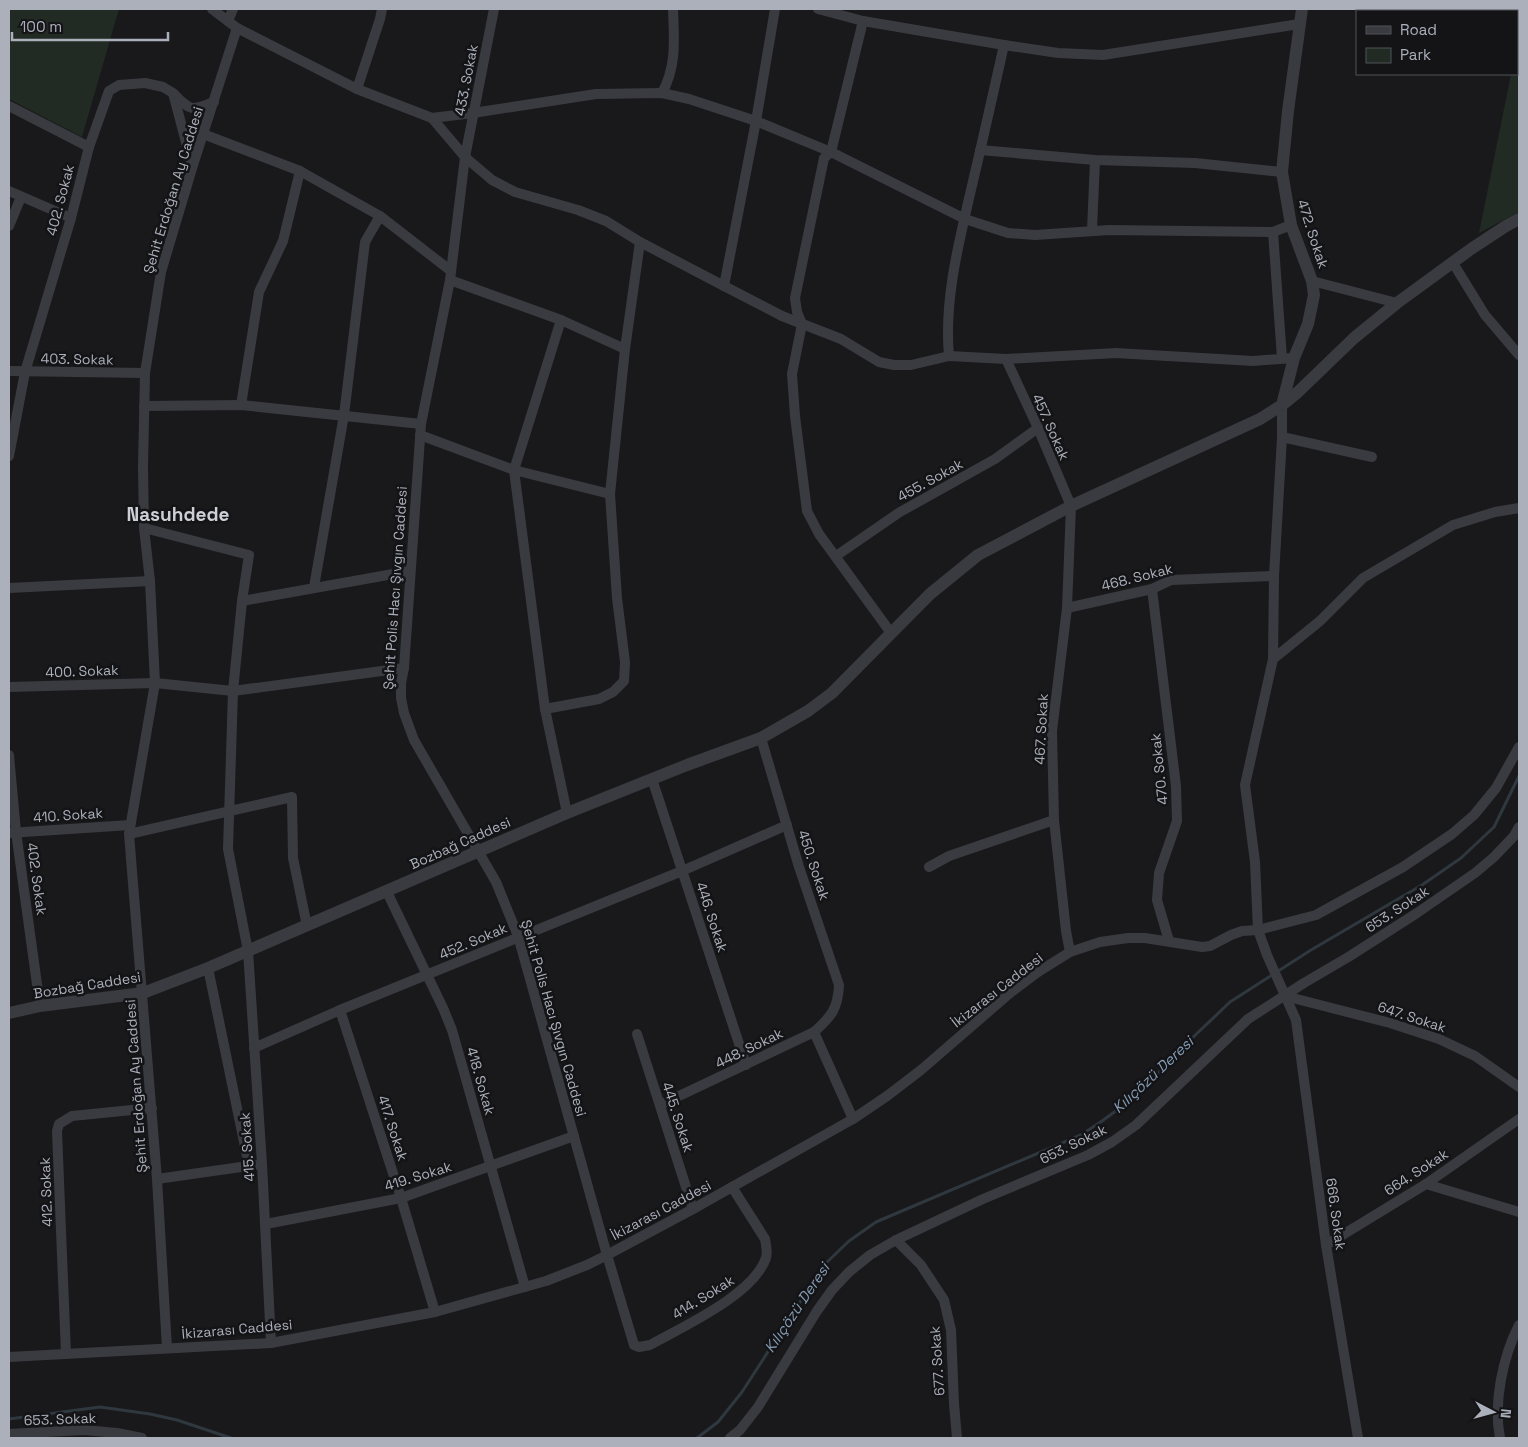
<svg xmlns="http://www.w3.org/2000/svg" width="1528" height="1447" font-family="'Space Grotesk',sans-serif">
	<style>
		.green { fill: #212a23 }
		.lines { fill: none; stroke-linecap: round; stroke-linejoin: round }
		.stream { stroke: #2f383f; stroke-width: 3 }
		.minor { stroke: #3a3b40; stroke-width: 10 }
		.tertiary { stroke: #3a3b40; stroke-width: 12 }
		.labels { text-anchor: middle; stroke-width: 5; stroke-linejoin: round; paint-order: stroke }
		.street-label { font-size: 14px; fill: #acb0bb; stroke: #141417 }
		.water-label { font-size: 15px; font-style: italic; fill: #859cb4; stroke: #141417 }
		.district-label { font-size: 19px; font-weight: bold; fill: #cdcfd7; stroke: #141417 }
	</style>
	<rect width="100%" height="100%" fill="#19191b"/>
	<g class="green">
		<polygon points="9,9 119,9 82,137 9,99"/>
		<polygon points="1519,30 1519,212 1479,233 1511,74 1517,74 1517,42"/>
	</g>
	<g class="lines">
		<g class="stream">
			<polyline points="9,1419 100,1407 150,1414 177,1420 231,1438"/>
			<polyline points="697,1438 718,1422 742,1392 824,1265 849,1241 876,1222 1081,1135 1102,1121 1135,1097 1188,1042 1230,1002 1311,950 1422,885 1461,858 1494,827 1519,776"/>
		</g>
		<g class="minor">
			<polyline points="212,9 237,28 357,89 432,118 465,157 492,180 515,192 578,210 606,221 640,242 724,286 782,316 841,339 879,362 894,365 911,365 949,356 1006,359 1116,353 1253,361 1294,358"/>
			<path d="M494 9 465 157 450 280 421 424 404 668 401 683V698L404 713 414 740 496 882 518 936 607 1255 634 1345 639 1347 650 1345C684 1326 753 1295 766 1258 768 1252 766 1245 765 1239L732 1187"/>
			<polyline points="818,9 863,21 1004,45 1058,53 1103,55 1299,24"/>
			<polyline points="228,21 233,9"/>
			<polyline points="863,21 831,152 824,158 795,298 797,312 802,324 792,374 795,416 807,511 819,534 891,633"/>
			<polyline points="357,89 380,19 382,9"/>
			<path d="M662 93C677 66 674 39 673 9"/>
			<path d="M174 94C190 111 192 111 214 102"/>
			<polyline points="9,106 89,147"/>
			<polyline points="432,118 473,113 596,94 662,93 689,99 756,121 831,152 965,219 1008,233 1035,235 1109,230 1273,232 1291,225"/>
			<polyline points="203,134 300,171 380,216 451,271"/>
			<polyline points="980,150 1095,160 1195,163 1282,172"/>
			<polyline points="9,191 71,218"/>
			<polyline points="9,226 21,197"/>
			<polyline points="1092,230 1095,160"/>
			<polyline points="1273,232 1282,358"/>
			<polyline points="1453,263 1485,315 1519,355"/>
			<polyline points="450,280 561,320 625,349"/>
			<polyline points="1312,281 1397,303"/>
			<polyline points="724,286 756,121 775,9"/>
			<polyline points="561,320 514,470 545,709 567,813"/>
			<path d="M949 356C944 302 958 246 970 194 982 144 993 94 1004 45"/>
			<polyline points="1006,359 1038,428 1071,506 1067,608 1052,731 1054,820 1066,931 1070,952"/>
			<polyline points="9,371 145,373"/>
			<polyline points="241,405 259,292 283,241 300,171"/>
			<polyline points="1282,405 1282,437 1274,576 1273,659 1245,785 1255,862 1258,930 1267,955 1296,1020 1326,1245 1358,1438"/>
			<polyline points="144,406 241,405 421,424"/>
			<polyline points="420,435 514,470 610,494"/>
			<polyline points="1282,437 1372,457"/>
			<polyline points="9,456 25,372 71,218 89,147 109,91 119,85 145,83 163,87 173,93 192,165"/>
			<polyline points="144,528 249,555 242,601 233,691 228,849 248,951 262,1164 271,1343"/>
			<polyline points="836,556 900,512 995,459 1038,428"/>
			<polyline points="314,587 344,415 365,242 380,216"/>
			<polyline points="9,588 150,581"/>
			<polyline points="1152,589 1176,786 1177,821 1159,873 1157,900 1169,941"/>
			<polyline points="242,601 410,571"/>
			<polyline points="1067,608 1152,589 1171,580 1274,576"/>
			<polyline points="1273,659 1320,621 1363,578 1453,525 1495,512 1519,508"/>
			<polyline points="9,687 155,683 233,691 404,668"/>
			<polyline points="545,709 599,699 613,692 624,681 625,662 617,598 610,494 625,349 640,242"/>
			<polyline points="9,755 16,832 40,1006"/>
			<polyline points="652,779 746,1065"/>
			<polyline points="9,833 130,825"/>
			<polyline points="129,834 292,797 293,858 307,926"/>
			<polyline points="929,867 949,856 1054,820"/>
			<polyline points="387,892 443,1008 452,1030 525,1287"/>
			<polyline points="208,968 249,1166"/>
			<polyline points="1285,996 1390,1023 1439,1039 1475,1056 1519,1087"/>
			<polyline points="340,1010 401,1198 435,1312"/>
			<polyline points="814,1032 853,1119"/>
			<polyline points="637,1034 693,1209"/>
			<polyline points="254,1048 340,1010 682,871 787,825"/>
			<path d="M660 1105 814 1032C831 1017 838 1009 839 985L799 867 761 738"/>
			<polyline points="157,1179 255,1165"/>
			<polyline points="1426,1184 1519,1212"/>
			<polyline points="266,1224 401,1198 574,1136"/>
			<polyline points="896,1240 921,1265 944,1300 951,1330 954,1404 957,1438"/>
			<polyline points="1326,1245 1426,1184 1519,1119"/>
			<polyline points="167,1348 157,1179 129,834 155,683 150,581 144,528 143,467 145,373 161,272 193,165 237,28"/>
			<polyline points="66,1354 57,1131 59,1124 72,1116 152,1108"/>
			<polyline points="9,1357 271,1343 435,1312 546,1281 587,1265 607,1255 693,1209 853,1119 887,1096 921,1070 1010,993 1038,972 1070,952 1100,942 1128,938 1145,938 1202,947 1210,946 1231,935 1242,931 1258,930 1316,915 1403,867 1452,834 1474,815 1496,788 1519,747"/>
			<polyline points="9,1434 84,1430 117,1433 142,1438"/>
			<polyline points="730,1438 740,1430 758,1407 817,1311 832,1290 849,1272 870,1255 896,1240 983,1199 1088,1155 1112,1142 1136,1125 1248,1019 1304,983 1350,956 1417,913 1475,873 1494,857 1514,836 1519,827"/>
			<path d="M1500 1438C1493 1403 1503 1356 1519 1325"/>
		</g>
		<g class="tertiary">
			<polyline points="1282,405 1294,358 1308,324 1314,295 1312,281 1291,225 1282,172 1288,111 1302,9"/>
			<polyline points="9,1013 40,1006 143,993 208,968 567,813 687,765 761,738 808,711 832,693 930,594 978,555 1071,506 1260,419 1282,405 1298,392 1354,338 1397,303 1471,249 1506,226 1519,219"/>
		</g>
	</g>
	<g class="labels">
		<g class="street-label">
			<text transform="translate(466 80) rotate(-79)" y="5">433. Sokak</text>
			<text transform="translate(173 190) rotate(-73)" y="5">Şehit Erdoğan Ay Caddesi</text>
			<text transform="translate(60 200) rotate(-75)" y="5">402. Sokak</text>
			<text transform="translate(1313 234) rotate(72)" y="5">472. Sokak</text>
			<text transform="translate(77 359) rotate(1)" y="5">403. Sokak</text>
			<text transform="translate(1051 427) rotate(66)" y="5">457. Sokak</text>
			<text transform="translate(930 480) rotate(-29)" y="5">455. Sokak</text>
			<text transform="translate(1137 577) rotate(-14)" y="5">468. Sokak</text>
			<text transform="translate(395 588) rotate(-86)" y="5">Şehit Polis Hacı Şıvgın Caddesi</text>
			<text transform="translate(82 671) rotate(-2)" y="5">400. Sokak</text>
			<text transform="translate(1041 729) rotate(-87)" y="5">467. Sokak</text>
			<text transform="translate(1159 769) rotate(-96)" y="5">470. Sokak</text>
			<text transform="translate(68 815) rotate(-4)" y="5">410. Sokak</text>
			<text transform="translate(460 843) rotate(-24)" y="5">Bozbağ Caddesi</text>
			<text transform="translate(814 865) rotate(72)" y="5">450. Sokak</text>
			<text transform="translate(37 879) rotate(82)" y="5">402. Sokak</text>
			<text transform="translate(1397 909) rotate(-33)" y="5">653. Sokak</text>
			<text transform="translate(712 917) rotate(72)" y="5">446. Sokak</text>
			<text transform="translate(473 941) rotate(-23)" y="5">452. Sokak</text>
			<text transform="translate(87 985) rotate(-9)" y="5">Bozbağ Caddesi</text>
			<text transform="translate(997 990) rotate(-38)" y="5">İkizarası Caddesi</text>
			<text transform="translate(1412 1017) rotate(18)" y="5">647. Sokak</text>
			<text transform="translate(554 1018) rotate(74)" y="5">Şehit Polis Hacı Şıvgın Caddesi</text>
			<text transform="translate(749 1048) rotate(-26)" y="5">448. Sokak</text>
			<text transform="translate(481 1081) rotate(74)" y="5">418. Sokak</text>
			<text transform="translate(136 1086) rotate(-94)" y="5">Şehit Erdoğan Ay Caddesi</text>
			<text transform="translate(678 1117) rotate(72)" y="5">445. Sokak</text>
			<text transform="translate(393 1128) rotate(72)" y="5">417. Sokak</text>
			<text transform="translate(1073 1144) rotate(-26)" y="5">653. Sokak</text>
			<text transform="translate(247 1147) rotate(-94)" y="5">415. Sokak</text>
			<text transform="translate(1416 1172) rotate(-33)" y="5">664. Sokak</text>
			<text transform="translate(418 1176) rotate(-17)" y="5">419. Sokak</text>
			<text transform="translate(46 1192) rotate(-92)" y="5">412. Sokak</text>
			<text transform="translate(661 1210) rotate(-28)" y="5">İkizarası Caddesi</text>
			<text transform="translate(1336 1214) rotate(82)" y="5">666. Sokak</text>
			<text transform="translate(703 1297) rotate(-32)" y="5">414. Sokak</text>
			<text transform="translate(237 1329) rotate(-5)" y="5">İkizarası Caddesi</text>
			<text transform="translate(937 1361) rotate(-94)" y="5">677. Sokak</text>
			<text transform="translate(60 1419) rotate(-2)" y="5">653. Sokak</text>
		</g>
		<g class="water-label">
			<text transform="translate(1153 1075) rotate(-43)" y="5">Kılıçözü Deresi</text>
			<text transform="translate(797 1308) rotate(-56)" y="5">Kılıçözü Deresi</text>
		</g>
		<g class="district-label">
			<text x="178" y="521">Nasuhdede</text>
		</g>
	</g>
	<rect width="1528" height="1447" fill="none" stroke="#acb0bb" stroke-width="20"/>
	<rect x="1356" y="10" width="162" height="65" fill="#141417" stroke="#515259"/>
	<rect x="1366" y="26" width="25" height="8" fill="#3a3b40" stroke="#515259"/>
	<text x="1400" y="35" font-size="15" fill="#acb0bb">Road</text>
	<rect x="1366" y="48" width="25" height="15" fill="#212a23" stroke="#515259"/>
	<text x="1400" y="60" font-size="15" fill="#acb0bb">Park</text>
	<g transform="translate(1493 1412) rotate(96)" stroke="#141417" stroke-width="4" paint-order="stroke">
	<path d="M0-4L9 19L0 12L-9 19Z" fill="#acb0bb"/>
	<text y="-8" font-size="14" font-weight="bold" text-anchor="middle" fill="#acb0bb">N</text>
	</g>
	<path d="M12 32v8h156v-8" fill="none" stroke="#acb0bb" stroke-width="2.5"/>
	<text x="20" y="32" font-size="15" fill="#acb0bb" stroke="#141417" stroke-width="4" paint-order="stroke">100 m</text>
</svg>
